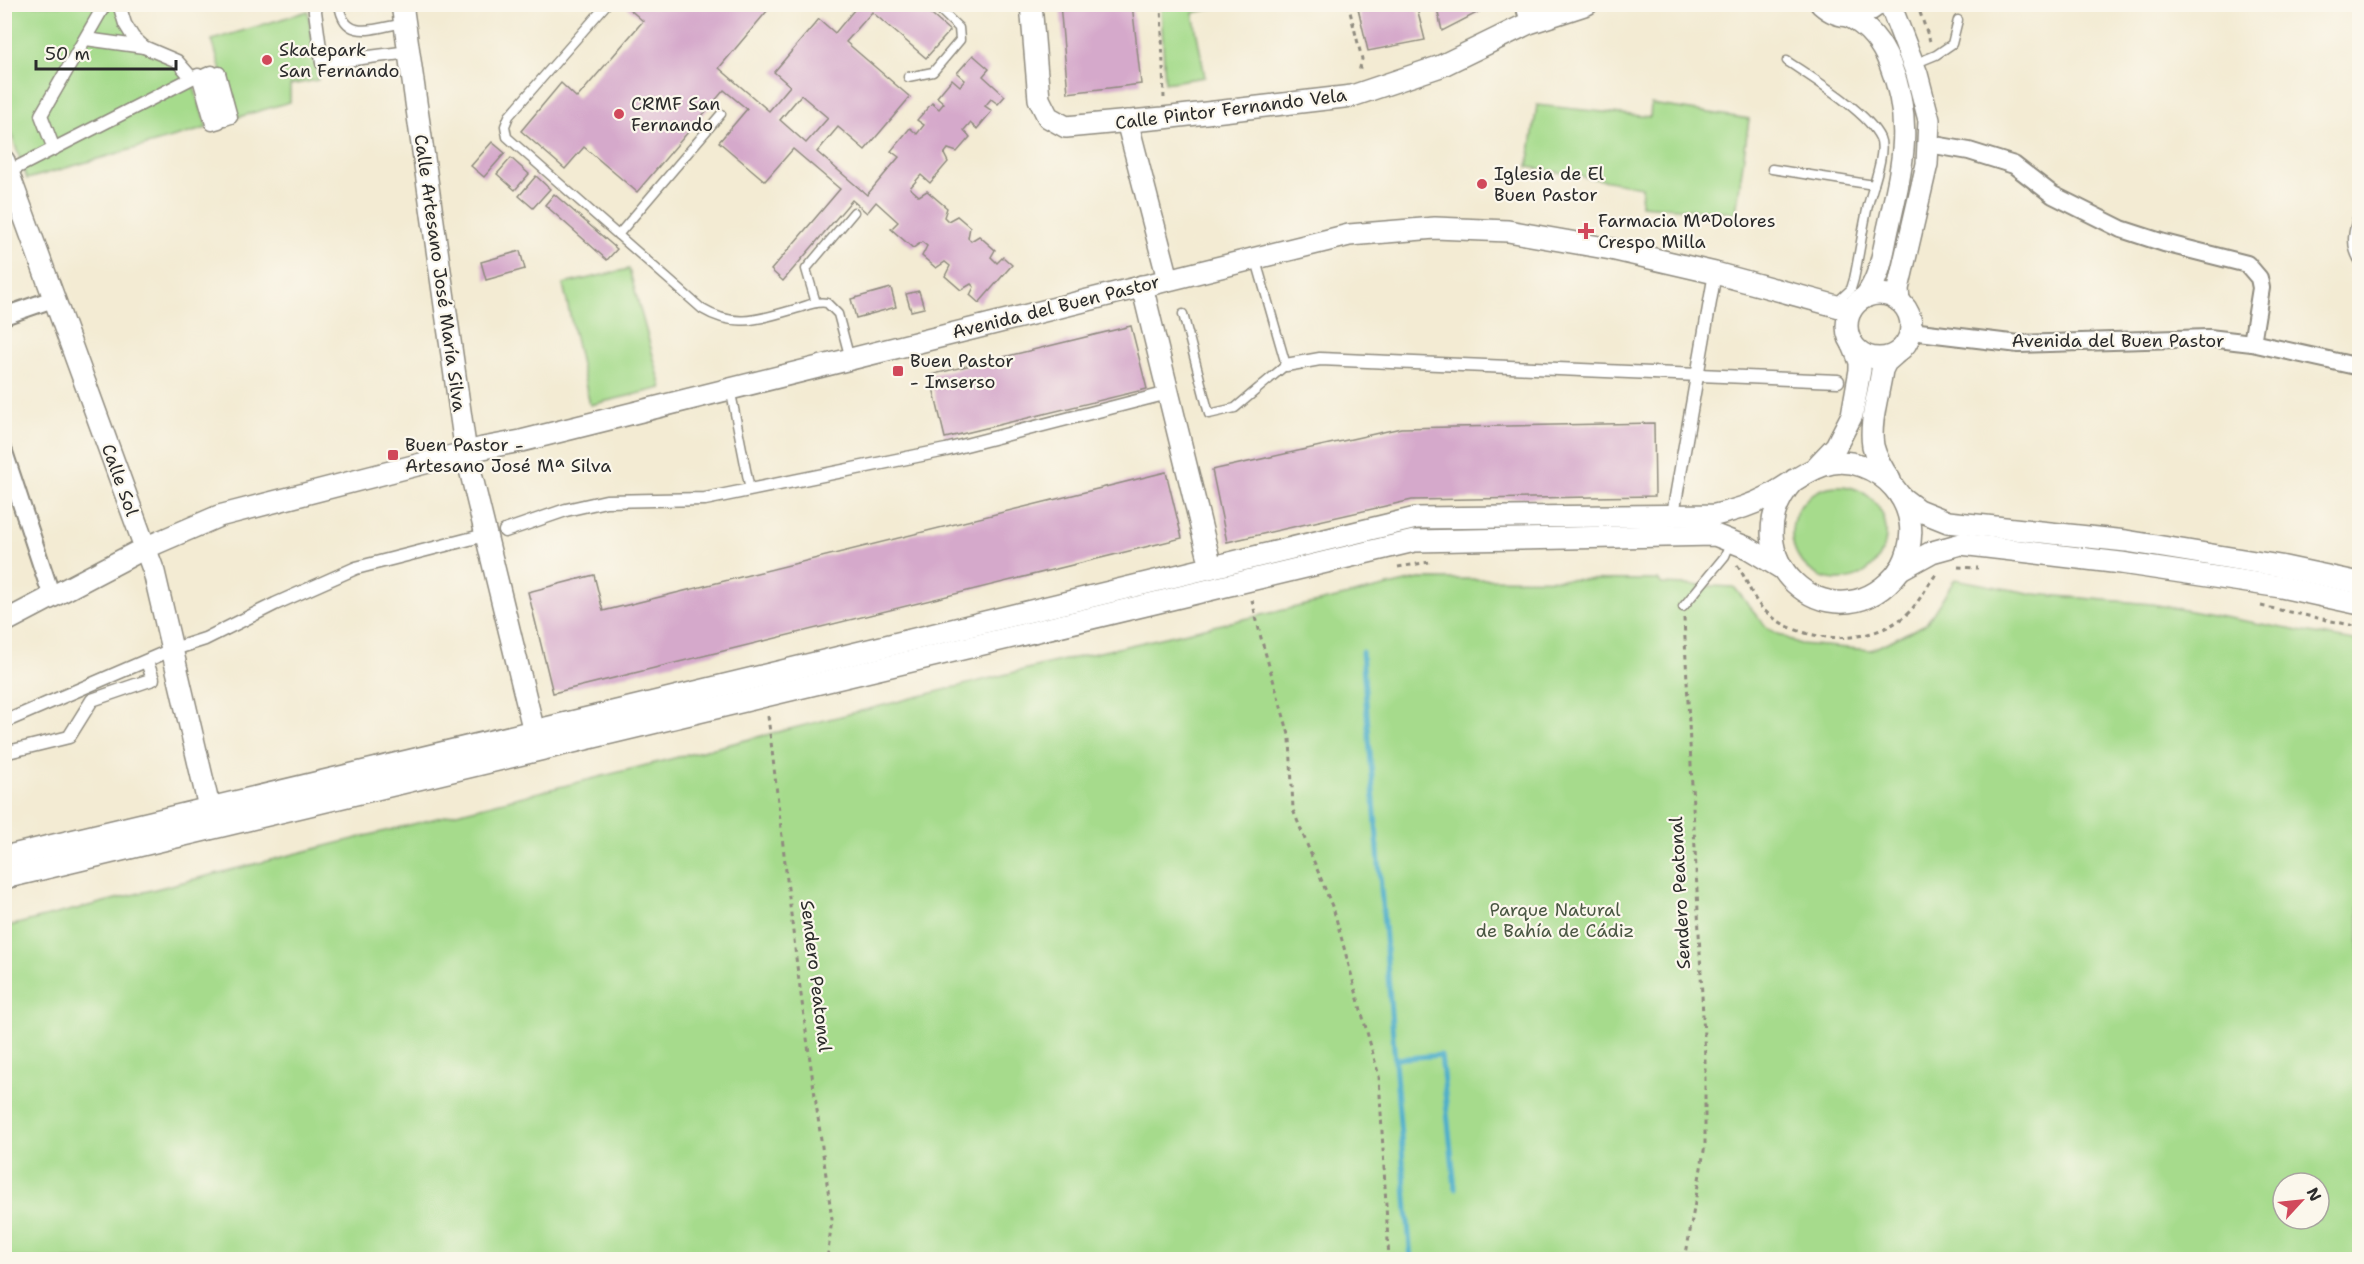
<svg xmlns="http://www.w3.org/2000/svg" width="2364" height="1264" font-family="'Shantell Sans',sans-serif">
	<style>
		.green { fill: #a6db8c; stroke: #68835c; stroke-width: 1.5; fill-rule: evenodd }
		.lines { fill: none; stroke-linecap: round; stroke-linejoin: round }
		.stream { stroke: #4caecb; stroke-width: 5 }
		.building { fill: #d5a9cb; fill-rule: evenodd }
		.service-casing { stroke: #8f8b7f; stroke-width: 11 }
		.pedestrian-casing { stroke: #8f8b7f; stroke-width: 15 }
		.minor-casing { stroke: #8f8b7f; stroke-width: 20 }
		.tertiary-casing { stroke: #8f8b7f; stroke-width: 24 }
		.path { stroke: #8f8b7f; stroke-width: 3; stroke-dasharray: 4.5 4.5; stroke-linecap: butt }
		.service { stroke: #fff; stroke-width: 8 }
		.pedestrian { stroke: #fff; stroke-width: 12 }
		.minor { stroke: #fff; stroke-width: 16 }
		.tertiary { stroke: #fff; stroke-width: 21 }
		.poi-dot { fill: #d1495b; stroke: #fbf7ec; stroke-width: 2 }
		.labels { text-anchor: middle; stroke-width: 4.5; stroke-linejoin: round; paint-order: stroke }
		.poi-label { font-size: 18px; fill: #2b2b2b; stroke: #fbf7ec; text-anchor: start }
		.street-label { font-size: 18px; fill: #2b2b2b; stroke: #fbf7ec }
		.park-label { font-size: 18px; fill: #4a5743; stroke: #fbf7ec }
	</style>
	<rect width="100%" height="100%" fill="#fbf7ec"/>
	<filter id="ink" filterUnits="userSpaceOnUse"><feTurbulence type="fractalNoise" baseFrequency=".0167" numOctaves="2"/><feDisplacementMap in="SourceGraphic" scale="12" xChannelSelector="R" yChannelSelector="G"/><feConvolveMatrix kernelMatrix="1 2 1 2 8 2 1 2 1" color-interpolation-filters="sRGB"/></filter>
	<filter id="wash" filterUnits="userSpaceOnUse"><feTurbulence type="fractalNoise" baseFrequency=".008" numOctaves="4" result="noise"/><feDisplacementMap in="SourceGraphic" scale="24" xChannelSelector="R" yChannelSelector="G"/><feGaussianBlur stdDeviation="1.35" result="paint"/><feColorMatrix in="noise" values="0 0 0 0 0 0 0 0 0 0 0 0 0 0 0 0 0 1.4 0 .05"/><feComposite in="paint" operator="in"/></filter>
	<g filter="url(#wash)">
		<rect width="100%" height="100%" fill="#f3ebd3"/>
		<g class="green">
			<polygon points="4,5 119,5 125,24 191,77 207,128 27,179 5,116"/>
			<polygon points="1161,5 1226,5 1193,13 1205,77 1165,83"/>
			<polygon points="308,11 318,80 290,85 290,102 235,118 212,40"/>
			<polygon points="1651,104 1749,119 1736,213 1641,205 1642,187 1528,167 1537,105 1650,117"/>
			<polygon points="629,269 662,388 590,405 563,284"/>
			<circle cx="1839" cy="533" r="47"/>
			<path d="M1419 579 1658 580 1662 584 1734 587 1768 629 1800 644 1871 650 1926 624 1955 579 2034 594 2152 604 2359 642V1259L5 1260V927L1043 665ZM2283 1183H2319V1219H2283Z"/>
		</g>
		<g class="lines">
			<g class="stream">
				<polyline points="1362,652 1411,1260"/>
				<polyline points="1395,1059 1441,1055 1455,1188"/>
			</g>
		</g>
		<g id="blocks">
			<g class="building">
				<path d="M629 4H648L653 9 657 4H773L719 68 769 111 790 86 774 72 819 19 835 33 859 4H919L950 31 926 58 872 12 846 42 910 97 865 150 838 127 817 152 867 195 899 157 891 151 910 128 917 134 924 125 917 120 932 103 939 109 944 103 937 97 952 79 960 86 965 80 957 73 973 55 989 69 983 76 1005 96 998 104 991 99 985 106 992 111 977 129 970 123 964 130 970 137 957 152 948 149 944 154 948 162 930 183 921 175 910 188 919 196 927 191 947 208 944 217 948 221 957 216 970 227 968 238 971 241 979 236 995 250 991 257 997 263 1003 257 1012 265 979 303 970 295 974 287 971 284 961 290 945 276 950 266 945 262 936 268 922 256 927 246 922 242 913 248 891 229 898 222 876 202 867 213 852 200 783 281 771 270 840 189 793 149 765 181 719 142 747 109 724 90 637 192 584 147 565 169 521 131 561 83 577 98 643 21 627 7ZM801 95 828 118 806 143 780 120Z"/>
				<polygon points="1060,4 1132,4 1141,84 1068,93"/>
				<polygon points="1357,4 1416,4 1425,40 1368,51"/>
				<polygon points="1436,4 1494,4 1442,31"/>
				<polygon points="492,142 505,153 484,177 471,166"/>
				<polygon points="511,158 529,174 515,190 497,174"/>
				<polygon points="536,176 550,189 533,208 519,196"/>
				<polygon points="554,194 617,249 607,260 545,205"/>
				<polygon points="520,251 525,269 486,280 481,262"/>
				<polygon points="891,288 896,307 856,318 851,299"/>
				<polygon points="919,291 924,308 911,311 906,294"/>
				<polygon points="1131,326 1147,389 945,438 930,375"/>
				<polygon points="1654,423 1655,496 1412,500 1227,542 1212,470 1401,428"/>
				<polygon points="1166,472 1182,538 553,693 528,592 594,575 603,611"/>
			</g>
		</g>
	</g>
	<g filter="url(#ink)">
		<use href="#blocks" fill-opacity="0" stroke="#8f8b7f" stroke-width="1.5"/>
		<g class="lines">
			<g class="service-casing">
				<g id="service">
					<path d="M339 4C344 44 377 27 405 23"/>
					<path d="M607 4 509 116 505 126 507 137 702 309C737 330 762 318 799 308 808 305 817 301 827 303L838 314 850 359"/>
					<path d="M1787 61C1812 78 1868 112 1880 138 1887 153 1870 193 1867 210 1862 233 1859 256 1854 279L1851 289 1836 303"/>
					<polyline points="1914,64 1936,55 1952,44 1958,20"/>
					<polyline points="908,77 933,72 960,40 959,28 934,4"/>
					<polyline points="1772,169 1874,185"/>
					<path d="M2360 209C2354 228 2348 244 2360 262"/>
					<polyline points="618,235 721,114"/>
					<polyline points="816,303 806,269 854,212"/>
					<polyline points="1183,314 1209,414 1235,408 1286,365 1255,257"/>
					<polyline points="730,388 750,490"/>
					<polyline points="1683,607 1725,556 1731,542"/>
				</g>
			</g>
			<g class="pedestrian-casing">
				<g id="pedestrian">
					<polyline points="119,4 125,24 133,37 144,47 177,61 191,77"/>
					<polyline points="314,4 322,63 409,52"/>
					<polyline points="86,39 144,47"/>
					<polyline points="54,149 41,115 105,4"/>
					<polyline points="8,172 198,75 212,124 219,122 205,75 212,72 225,119 231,117 219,73"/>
					<polyline points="1286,365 1320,359 1838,381"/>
					<polyline points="1673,514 1715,273"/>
					<polyline points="505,531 566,510 606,501 705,499 946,450 1168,393"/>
					<polyline points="4,722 171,650 205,639 275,604 356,568 485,535"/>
					<polyline points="4,753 69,737 92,700 153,679 147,662"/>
				</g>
			</g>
			<g class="minor-casing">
				<g id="minor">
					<polyline points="1524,4 1529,23"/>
					<polyline points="1929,144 1969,151 2014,165 2053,195 2121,229 2164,243 2247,264 2259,278 2261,288 2252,343"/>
					<polyline points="4,316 53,299"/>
					<polyline points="1911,331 2019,344 2209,338 2252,343 2360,367"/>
					<polyline points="4,452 52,597"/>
				</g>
			</g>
			<g class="tertiary-casing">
				<g id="tertiary">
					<polyline points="402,4 466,453 537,744"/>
					<polyline points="1031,4 1039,99 1048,117 1066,127 1163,118 1352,96 1441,66 1529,23 1587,4"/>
					<path d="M1821 4C1839 20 1860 20 1878 4"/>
					<polyline points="1890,4 1917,74 1929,120 1927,164 1898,289 1899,301"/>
					<path d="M1850 17C1869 27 1882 44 1890 64 1914 123 1902 166 1889 225 1883 250 1881 278 1864 298"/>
					<polyline points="1127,121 1168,279"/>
					<polyline points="4,161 154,572 209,807"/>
					<polyline points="1142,286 1211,567"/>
					<circle cx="1879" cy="326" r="32"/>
					<polyline points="1817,466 1836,446 1852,415 1860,370 1860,362 1853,345"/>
					<path d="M1890 480C1883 470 1876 458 1873 446 1869 422 1879 393 1882 370L1886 362 1894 355"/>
					<polyline points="1901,497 1918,510 1948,522 2126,541 2280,566 2360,583"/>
					<polyline points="1899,570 1932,552 1961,544 2121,563 2281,587 2360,604"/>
					<polyline points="4,622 145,548 219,516 483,448 521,441 1349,235 1435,228 1508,231 1611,249 1715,273 1851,310"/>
					<path d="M4 857 563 724 1416 518 1715 515C1733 511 1750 506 1767 497 1798 481 1823 452 1862 466 1887 475 1906 496 1910 522 1913 541 1907 563 1894 577 1829 648 1727 554 1794 480"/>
					<polyline points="4,878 1414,541 1715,535 1748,548 1781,568"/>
				</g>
			</g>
			<g class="path">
				<polyline points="1161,4 1164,98"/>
				<polyline points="1348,4 1362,59 1359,72"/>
				<polyline points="1917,4 1930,41"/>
				<path d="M1737 565C1747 578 1750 596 1763 609 1797 643 1862 647 1901 619 1918 607 1925 587 1938 572"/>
				<polyline points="1398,567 1430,562"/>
				<polyline points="1958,567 1978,568"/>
				<polyline points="1252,600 1261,638 1290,738 1293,810 1334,911 1379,1076 1389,1260"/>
				<polyline points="2261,606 2360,627"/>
				<polyline points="1684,618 1705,1058 1705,1145 1685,1260"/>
				<polyline points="768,716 797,966 832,1219 827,1260"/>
			</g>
			<use href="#service" class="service"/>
			<use href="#pedestrian" class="pedestrian"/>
			<use href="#minor" class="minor"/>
			<use href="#tertiary" class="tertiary"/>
		</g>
	</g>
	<g class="poi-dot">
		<circle cx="267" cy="60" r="6"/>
		<circle cx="619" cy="114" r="6"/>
		<circle cx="1482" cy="184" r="6"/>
		<path d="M1583 222h6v6h6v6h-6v6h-6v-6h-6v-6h6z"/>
		<rect x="892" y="365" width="12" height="12" rx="3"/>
		<rect x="387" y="449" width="12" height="12" rx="3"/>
	</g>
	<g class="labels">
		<g class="poi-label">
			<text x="279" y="56">Skatepark<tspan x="279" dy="21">San Fernando</tspan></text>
			<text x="631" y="110">CRMF San<tspan x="631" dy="21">Fernando</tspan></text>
			<text x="1494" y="180">Iglesia de El<tspan x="1494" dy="21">Buen Pastor</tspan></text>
			<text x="1598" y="227">Farmacia MªDolores<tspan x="1598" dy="21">Crespo Milla</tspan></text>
			<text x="910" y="367">Buen Pastor<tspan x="910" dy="21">- Imserso</tspan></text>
			<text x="405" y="451">Buen Pastor -<tspan x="405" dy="21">Artesano José Mª Silva</tspan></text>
		</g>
		<g class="street-label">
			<text transform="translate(1231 109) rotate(-7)" y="6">Calle Pintor Fernando Vela</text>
			<text transform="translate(440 273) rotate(82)" y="6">Calle Artesano José María Silva</text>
			<text transform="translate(1056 307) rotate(-14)" y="6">Avenida del Buen Pastor</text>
			<text x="2118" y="347">Avenida del Buen Pastor</text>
			<text transform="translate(120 480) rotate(70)" y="6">Calle Sol</text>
			<text transform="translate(1680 893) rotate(-93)" y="6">Sendero Peatonal</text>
			<text transform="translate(816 976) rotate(83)" y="6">Sendero Peatonal</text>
		</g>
		<g class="park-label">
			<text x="1555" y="916">Parque Natural<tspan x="1555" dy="21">de Bahía de Cádiz</tspan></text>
		</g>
	</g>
	<rect width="2364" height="1264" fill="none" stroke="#fbf7ec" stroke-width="24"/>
	<g transform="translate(2301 1201) rotate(63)"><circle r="28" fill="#fbf7ec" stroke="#a8a59f" stroke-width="1.5"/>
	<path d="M0-4.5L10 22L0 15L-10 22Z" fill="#d1495b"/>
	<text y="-9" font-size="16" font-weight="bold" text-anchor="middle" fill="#2b2b2b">N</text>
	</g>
	<path d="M36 60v9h140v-9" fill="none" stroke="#2b2b2b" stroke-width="3"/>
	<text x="45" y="60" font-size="18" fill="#2b2b2b" stroke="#fbf7ec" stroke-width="4.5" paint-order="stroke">50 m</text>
</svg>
